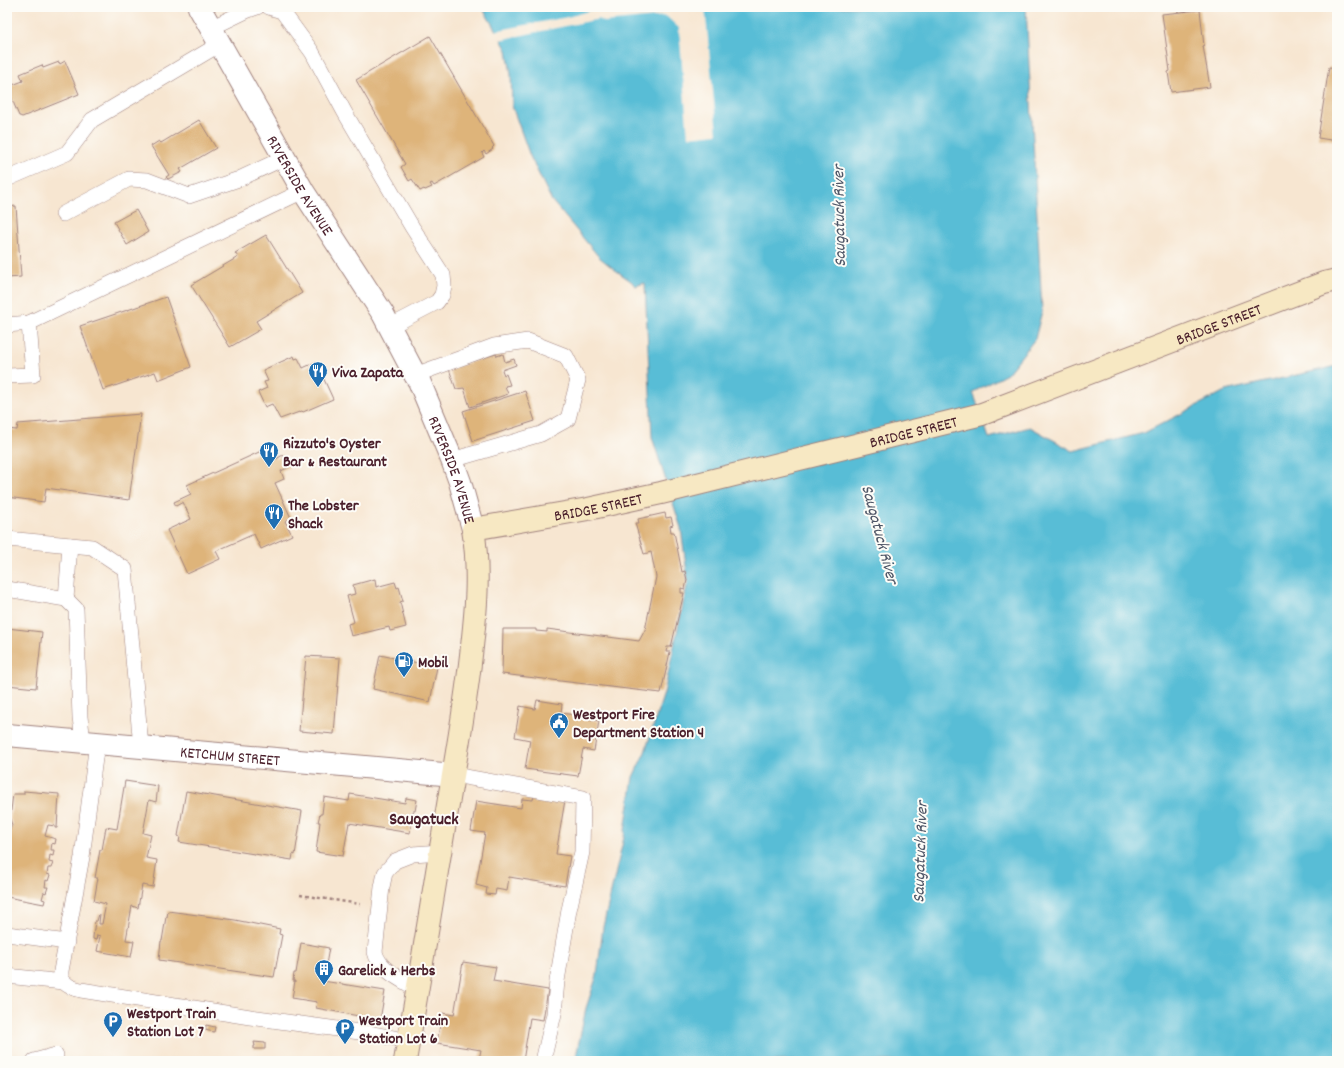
<svg xmlns="http://www.w3.org/2000/svg" width="1344" height="1068" font-family="Dekko,sans-serif">
	<style>
		.water { fill: #58bdd6; stroke: #516e80 }
		.pier { fill: #f7e6d1 }
		.building { fill: #deb47a }
		.lines { fill: none; stroke-linecap: round; stroke-linejoin: round }
		.service-casing { stroke: #a0827e; stroke-width: 16 }
		.minor-casing { stroke: #a0827e; stroke-width: 24 }
		.tertiary-casing { stroke: #a0827e; stroke-width: 24 }
		.secondary-casing { stroke: #a0827e; stroke-width: 24 }
		.path { stroke: #a0827e; stroke-width: 2.5; stroke-dasharray: 3 3; stroke-linecap: butt }
		.service { stroke: #fff; stroke-width: 15 }
		.minor { stroke: #fff; stroke-width: 22 }
		.tertiary { stroke: #fff; stroke-width: 22 }
		.secondary { stroke: #f7e8c3; stroke-width: 22 }
		.labels { text-anchor: middle; stroke-width: 4; stroke-linejoin: round; paint-order: stroke }
		.street-label { font-size: 16px; fill: #4a1f2b; stroke: #fdfcf7 }
		.poi-label { font-size: 16px; font-weight: bold; fill: #4a1f2b; stroke: #fdfcf7; text-anchor: start }
		.water-label { font-size: 17px; font-style: italic; fill: #4f5667; stroke: #fdfcf7 }
		.quarter-label { font-size: 18px; font-weight: bold; fill: #4a1f2b; stroke: #fdfcf7 }
	</style>
	<rect width="100%" height="100%" fill="#fdfcf7"/>
	<filter id="ink" filterUnits="userSpaceOnUse"><feTurbulence type="fractalNoise" baseFrequency=".025" numOctaves="2"/><feDisplacementMap in="SourceGraphic" scale="8" xChannelSelector="R" yChannelSelector="G"/><feConvolveMatrix kernelMatrix="1 2 1 2 8 2 1 2 1" color-interpolation-filters="sRGB"/></filter>
	<filter id="wash" filterUnits="userSpaceOnUse"><feTurbulence type="fractalNoise" baseFrequency=".012" numOctaves="4" result="noise"/><feDisplacementMap in="SourceGraphic" scale="16" xChannelSelector="R" yChannelSelector="G"/><feGaussianBlur stdDeviation="0.9" result="paint"/><feColorMatrix in="noise" values="0 0 0 0 0 0 0 0 0 0 0 0 0 0 0 0 0 1.4 0 .05"/><feComposite in="paint" operator="in"/></filter>
	<g filter="url(#wash)">
		<rect width="100%" height="100%" fill="#f7e6d1"/>
		<polygon class="water" points="482,7 1026,7 1042,311 1035,339 1007,374 973,392 989,438 1030,427 1073,451 1144,433 1225,391 1337,366 1337,1061 575,1061 586,1008 597,975 603,927 624,837 633,777 645,752 664,693 688,581 681,528 652,437 645,283 635,286 632,282 614,269 599,257 552,201 530,156 512,106 511,74 507,50"/>
		<polygon class="pier" points="602,7 705,7 717,134 688,137 679,28 666,16 604,22 599,19 499,40 494,31 568,17"/>
		<g id="blocks">
			<g class="building">
				<polygon points="1200,10 1204,46 1203,46 1210,87 1171,92 1168,72 1170,71 1162,14"/>
				<polygon points="430,36 494,146 492,148 493,149 486,154 484,151 482,153 484,157 434,186 432,183 430,184 432,187 425,190 424,189 420,191 412,179 409,181 401,167 405,164 356,80"/>
				<polygon points="65,61 79,94 22,117 20,116 19,116 7,87 23,81 20,74 42,65 43,68 59,62 60,64"/>
				<polygon points="1329,67 1337,68 1337,141 1318,138"/>
				<polygon points="199,120 216,148 180,169 182,172 168,179 166,177 169,175 151,146 159,141 161,143"/>
				<polygon points="16,206 21,277 7,278 7,207"/>
				<polygon points="136,210 148,232 127,245 114,222"/>
				<polygon points="266,235 302,293 256,321 261,329 230,347 191,285 238,257 235,253"/>
				<polygon points="166,297 191,367 158,380 155,372 103,390 80,326"/>
				<polygon points="496,354 497,356 503,354 505,362 514,359 516,365 502,370 504,375 506,374 510,385 505,386 508,394 470,407 464,388 456,389 449,369"/>
				<polygon points="294,356 295,359 298,358 303,368 316,362 333,399 303,412 302,411 280,419 272,404 265,407 258,392 267,388 264,382 268,381 263,370"/>
				<polygon points="525,391 535,421 473,441 463,411"/>
				<polygon points="141,414 129,500 46,488 44,502 7,497 7,429 17,430 18,424"/>
				<polygon points="270,447 276,459 283,455 289,467 281,471 284,479 275,483 291,518 285,521 292,535 261,549 254,534 216,551 220,559 187,574 167,530 191,519 183,502 176,506 174,502 191,494 187,485"/>
				<polygon points="665,513 666,518 671,517 673,525 670,526 671,532 674,532 682,572 685,571 687,580 685,589 681,588 681,593 684,593 671,647 667,647 666,652 670,652 661,693 502,674 503,629 536,629 536,631 547,632 547,629 639,641 645,630 656,577 651,552 644,554 635,523 639,523 638,519"/>
				<polygon points="375,579 376,587 395,582 397,588 399,587 403,601 400,602 406,627 390,631 389,627 351,636 348,624 354,622 347,596 355,594 353,585"/>
				<polygon points="7,628 42,632 36,688 7,685"/>
				<polygon points="380,655 437,667 430,702 373,689"/>
				<polygon points="306,656 340,658 334,734 299,731"/>
				<polygon points="537,700 562,704 561,713 590,717 589,719 599,721 594,751 583,749 578,776 525,769 530,740 515,737 520,706 535,709"/>
				<polygon points="125,781 158,786 156,802 149,800 143,833 151,835 146,858 157,860 153,887 142,885 138,908 132,906 126,940 134,941 131,957 97,951 100,936 97,935 96,940 93,939 93,937 95,921 97,921 99,914 100,914 99,924 102,924 106,904 94,901 98,878 95,878 100,850 102,850 106,827 117,829"/>
				<polygon points="24,791 59,794 57,828 55,828 55,826 48,825 45,836 56,839 55,844 52,843 51,850 54,850 53,856 50,855 49,862 53,863 51,868 48,868 47,874 50,875 48,881 46,880 45,887 48,887 46,893 44,892 42,899 45,900 44,904 7,897 7,830 10,830 12,825 10,819 13,794 24,794"/>
				<polygon points="186,791 302,811 295,855 293,854 292,860 179,842 180,837 178,836"/>
				<polygon points="350,794 405,803 406,798 417,800 415,811 413,811 410,833 349,823 343,856 316,852 320,822 318,822 320,814 322,814 324,797 349,801"/>
				<polygon points="534,795 565,800 556,854 570,856 565,886 509,877 507,891 496,889 495,895 486,894 487,888 476,885 485,833 471,831 476,801 521,808 522,799 533,800"/>
				<polygon points="168,911 235,920 280,929 279,934 282,935 274,977 159,960 161,941 162,941 166,917 167,917"/>
				<polygon points="301,943 329,948 323,981 385,991 380,1020 316,1008 317,1002 292,998 295,981 293,981 294,973 296,973"/>
				<polygon points="463,962 496,967 493,981 548,990 543,1020 530,1018 523,1061 490,1061 479,1059 481,1050 437,1043 442,1013 454,1015"/>
				<polygon points="206,1025 215,1027 214,1032 205,1030"/>
				<polygon points="254,1042 265,1043 265,1049 254,1049 254,1046 255,1046"/>
			</g>
		</g>
	</g>
	<g filter="url(#ink)">
		<use href="#blocks" fill-opacity="0" stroke="#a0827e" stroke-width="1"/>
		<g class="lines">
			<g class="service-casing">
				<g id="service">
					<polyline points="269,7 282,11 312,52 345,113 412,227 443,275 444,286 442,295 437,302 389,327"/>
					<polyline points="211,28 246,11 257,7"/>
					<polyline points="7,179 67,153 92,120 220,44"/>
					<polyline points="63,214 129,179 147,180 189,196 239,179 284,158"/>
					<polyline points="7,325 29,323 303,191"/>
					<polyline points="415,375 494,346 528,341 566,356 578,380 568,419 541,434 452,460"/>
					<polyline points="7,376 33,375 29,323"/>
					<polyline points="7,539 92,547 125,569 141,747"/>
					<polyline points="7,589 66,599 76,609 80,717 83,741"/>
					<polyline points="66,599 70,545"/>
					<path d="M97 743 82 857 61 971V978C66 986 72 988 81 990L250 1017 374 1034 409 1041"/>
					<polyline points="454,775 583,798 582,852 569,910 557,981 554,1014 543,1061"/>
					<polyline points="7,934 67,942"/>
					<polyline points="7,976 63,982"/>
					<path d="M417 989C402 980 379 970 375 952L382 887 385 873 395 861 413 854 440 852"/>
					<polyline points="34,1061 56,1055"/>
				</g>
			</g>
			<g class="minor-casing">
				<g id="minor">
					<path id="s1" d="M7 735 454 775"/>
				</g>
			</g>
			<g class="tertiary-casing">
				<g id="tertiary">
					<path id="s2" d="M199 7 303 191 383 314 415 375 419 381 452 460 460 482 473 529"/>
				</g>
			</g>
			<g class="secondary-casing">
				<g id="secondary">
					<path id="s3" d="M405 1061C421 972 435 882 450 793 458 747 466 701 471 655 476 613 480 571 473 529L588 509 661 493 982 414 1324 283 1337 280"/>
				</g>
			</g>
			<polyline class="path" points="300,895 360,904"/>
			<use href="#service" class="service"/>
			<use href="#minor" class="minor"/>
			<use href="#tertiary" class="tertiary"/>
			<use href="#secondary" class="secondary"/>
		</g>
	</g>
	<defs>
		<g id="restaurant-pin" transform="scale(1)"><path d="M0 17L-7.5 6A9.5 9.5 0 1 1 7.5 6Z" fill="#1f6fb2" stroke="#fdfcf7"/><path d="M-5-6h1v4h1v-4h1v4h1v-4h1v5L-1.5 .5V6h-2V.5L-5-1ZM5-6V6H3V1.5H1.5Q1.5-4 5-6Z" fill="#fff"/></g>
		<g id="fuel-pin" transform="scale(1)"><path d="M0 17L-7.5 6A9.5 9.5 0 1 1 7.5 6Z" fill="#1f6fb2" stroke="#fdfcf7"/><path d="M-5.5-6h7V0h2V4h1.3V-2.5L3-4.5l.8-.8L6-3V5H2.5V1h-1V6h-7ZM-4.2-4.7v3.2H.2V-4.7Z" fill="#fff"/></g>
		<g id="civic-pin" transform="scale(1)"><path d="M0 17L-7.5 6A9.5 9.5 0 1 1 7.5 6Z" fill="#1f6fb2" stroke="#fdfcf7"/><path d="M-.6-6.5H3V-4.5H.6V-3L4-1V1h2V6H-6V1h2V-1L-.6-3ZM-1.2 2.5V6h2.4V2.5Z" fill="#fff"/></g>
		<g id="building-pin" transform="scale(1)"><path d="M0 17L-7.5 6A9.5 9.5 0 1 1 7.5 6Z" fill="#1f6fb2" stroke="#fdfcf7"/><path d="M-4-6H4V6H1V3H-1V6H-4ZM-2.5-4.3h1.7v1.8h-1.7ZM.8-4.3h1.7v1.8H.8ZM-2.5-1h1.7V.8h-1.7ZM.8-1h1.7V.8H.8Z" fill="#fff"/></g>
		<g id="parking-pin" transform="scale(1)"><path d="M0 17L-7.5 6A9.5 9.5 0 1 1 7.5 6Z" fill="#1f6fb2" stroke="#fdfcf7"/><path d="M-3.5-5.5H1a3.5 3.5 0 0 1 0 7H-1V5.5H-3.5ZM-1-3.4V-.6H.8a1.4 1.4 0 0 0 0-2.8Z" fill="#fff"/></g>
	</defs>
	<g fill-rule="evenodd">
		<use href="#restaurant-pin" x="318" y="371"/>
		<use href="#restaurant-pin" x="269" y="451"/>
		<use href="#restaurant-pin" x="274" y="513"/>
		<use href="#fuel-pin" x="404" y="661"/>
		<use href="#civic-pin" x="559" y="722"/>
		<use href="#building-pin" x="324" y="969"/>
		<use href="#parking-pin" x="113" y="1021"/>
		<use href="#parking-pin" x="345" y="1028"/>
	</g>
	<g class="labels">
		<g class="street-label">
			<text dy="6" stroke="none"><textPath href="#s2" startOffset="205">RIVERSIDE AVENUE</textPath></text>
			<text dy="6" stroke="none"><textPath href="#s3" startOffset="1313">BRIDGE STREET</textPath></text>
			<text dy="6" stroke="none"><textPath href="#s3" startOffset="989">BRIDGE STREET</textPath></text>
			<text dy="6" stroke="none"><textPath href="#s2" startOffset="529">RIVERSIDE AVENUE</textPath></text>
			<text dy="6" stroke="none"><textPath href="#s3" startOffset="665">BRIDGE STREET</textPath></text>
			<text dy="6" stroke="none"><textPath href="#s1" startOffset="224">KETCHUM STREET</textPath></text>
		</g>
		<g class="poi-label">
			<text x="332" y="377">Viva Zapata</text>
			<text x="283" y="448">Rizzuto's Oyster<tspan x="283" dy="18">Bar &amp; Restaurant</tspan></text>
			<text x="288" y="510">The Lobster<tspan x="288" dy="18">Shack</tspan></text>
			<text x="418" y="667">Mobil</text>
			<text x="573" y="719">Westport Fire<tspan x="573" dy="18">Department Station 4</tspan></text>
			<text x="338" y="975">Garelick &amp; Herbs</text>
			<text x="127" y="1018">Westport Train<tspan x="127" dy="18">Station Lot 7</tspan></text>
			<text x="359" y="1025">Westport Train<tspan x="359" dy="18">Station Lot 6</tspan></text>
		</g>
		<g class="water-label">
			<text transform="translate(838 216) rotate(-91)" y="6">Saugatuck River</text>
			<text transform="translate(881 534) rotate(75)" y="6">Saugatuck River</text>
			<text transform="translate(919 852) rotate(-88)" y="6">Saugatuck River</text>
		</g>
		<g class="quarter-label">
			<text x="424" y="824">Saugatuck</text>
		</g>
	</g>
	<rect width="1344" height="1068" fill="none" stroke="#fdfcf7" stroke-width="24"/>
</svg>
